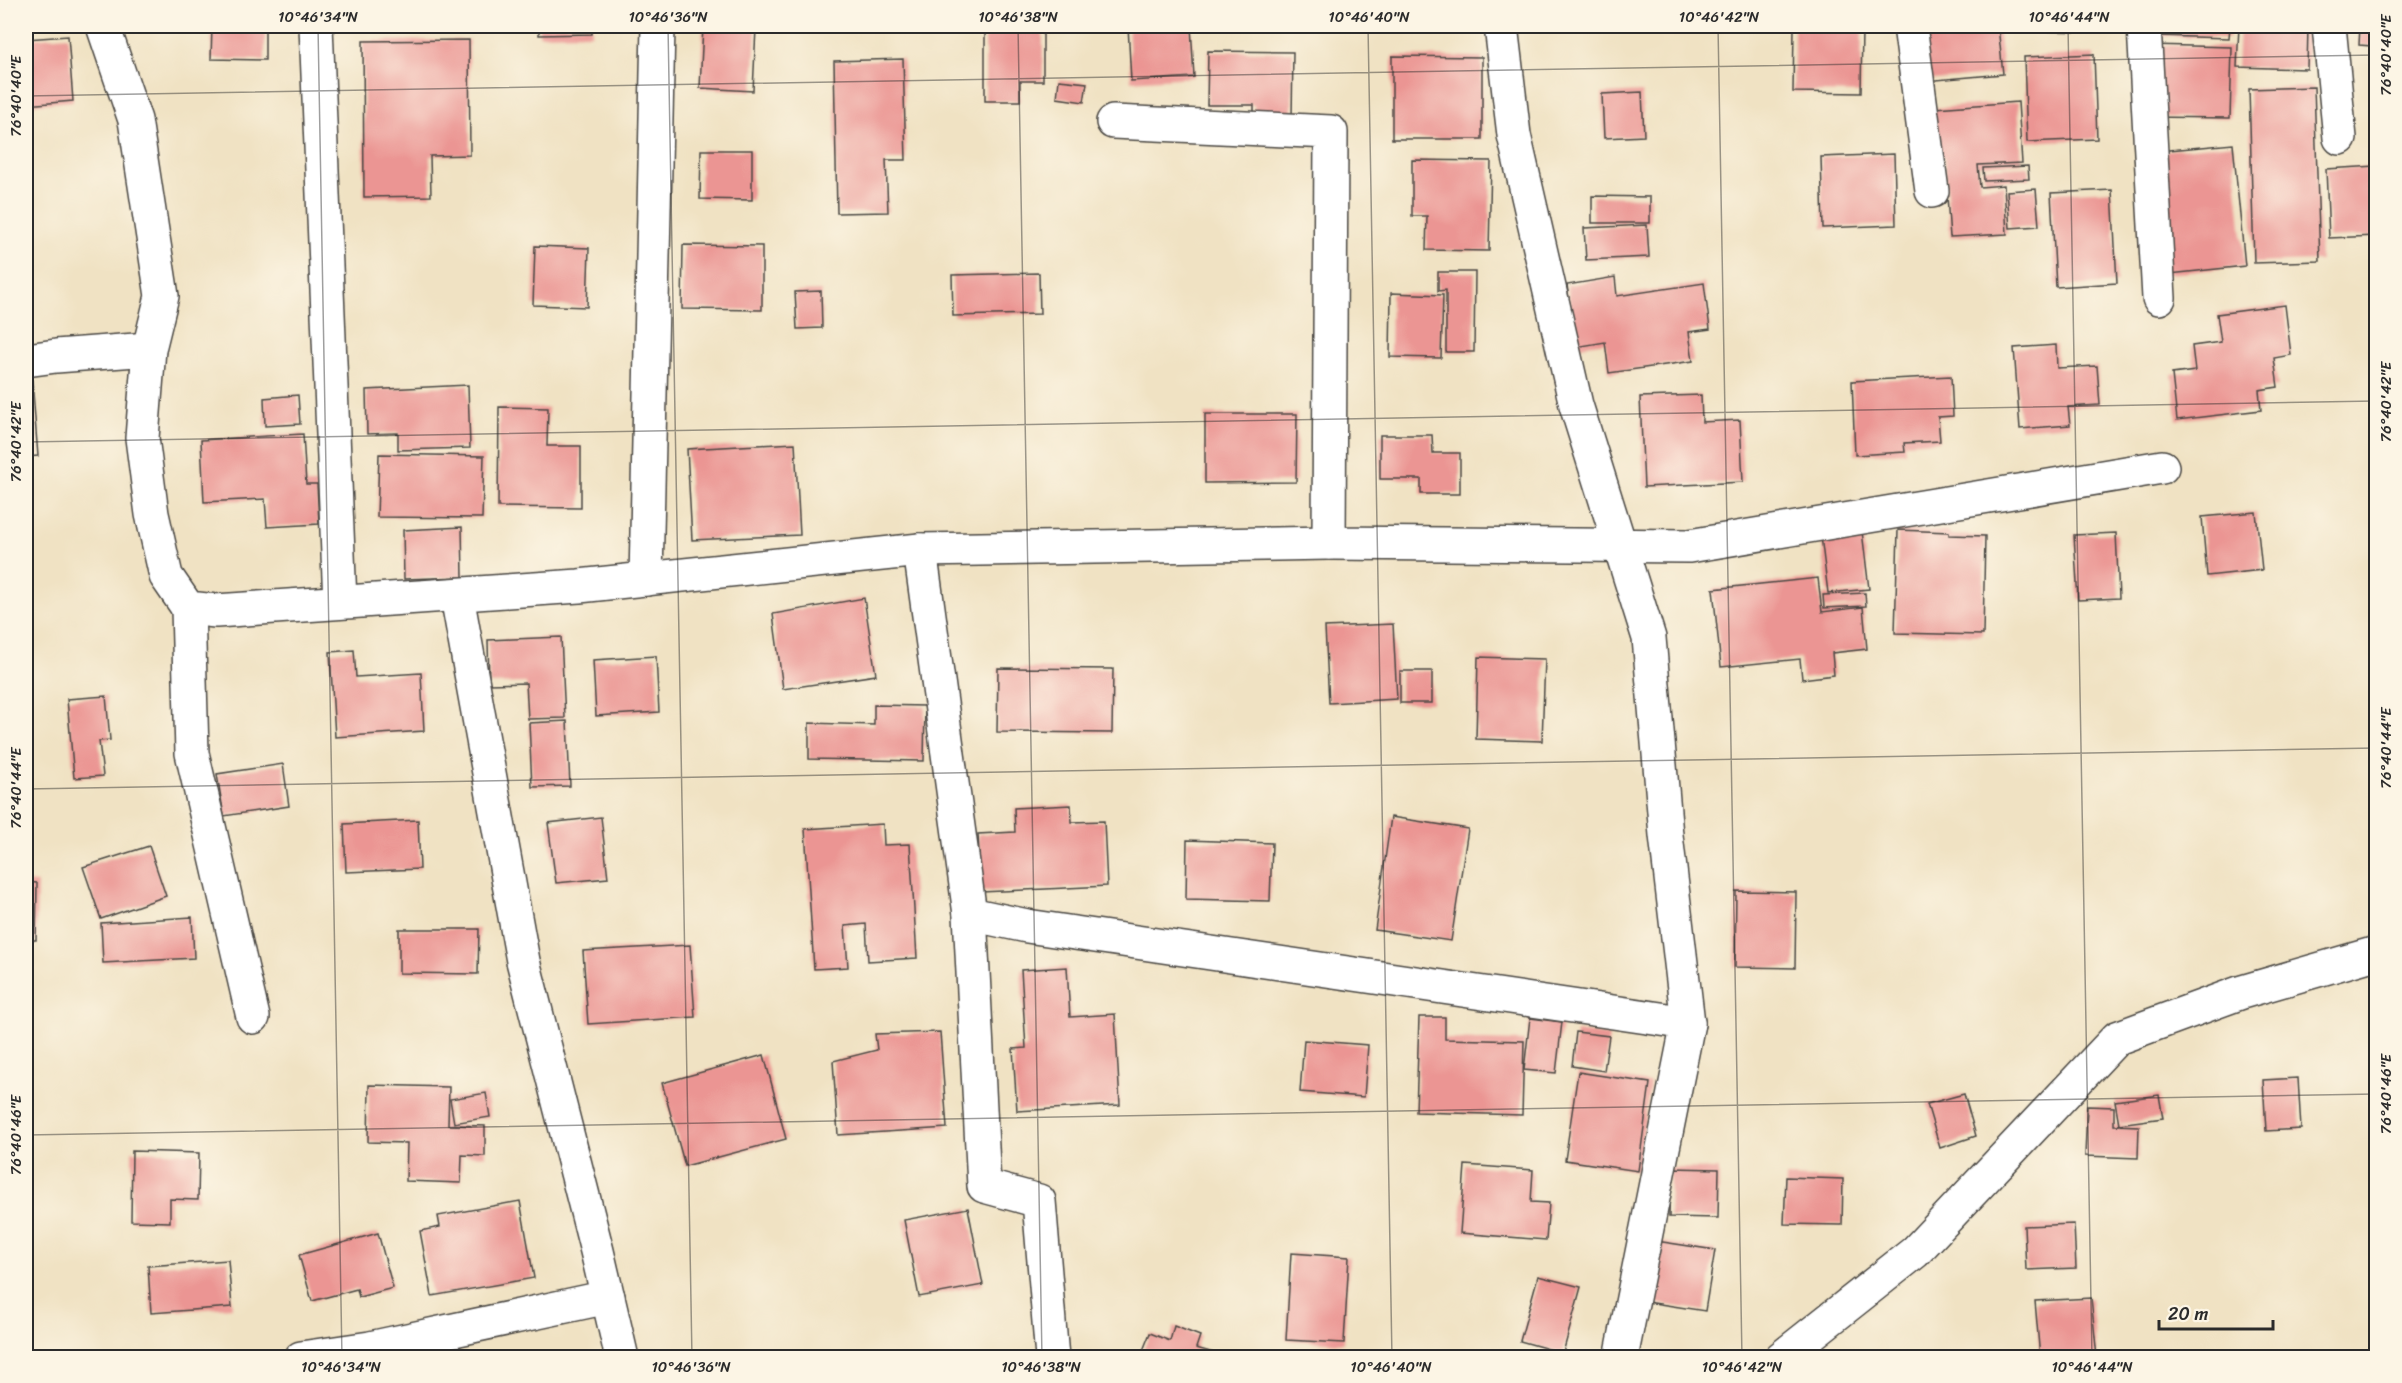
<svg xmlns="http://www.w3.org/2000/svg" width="2402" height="1383" font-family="Sriracha,sans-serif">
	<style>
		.building { fill: #eb9593 }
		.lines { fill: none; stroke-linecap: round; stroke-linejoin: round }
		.minor-casing { stroke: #494642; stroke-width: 36 }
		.minor { stroke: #fff; stroke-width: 33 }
		.ticks { fill: none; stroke: #2b2b2b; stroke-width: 1.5; stroke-opacity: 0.45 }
		.neatline { fill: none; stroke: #2b2b2b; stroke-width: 2 }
		.ticks-label { font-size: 15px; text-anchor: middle; fill: #2b2b2b }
	</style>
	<rect width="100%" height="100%" fill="#fcf5e5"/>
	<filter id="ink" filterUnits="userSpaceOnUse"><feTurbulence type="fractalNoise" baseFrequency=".0167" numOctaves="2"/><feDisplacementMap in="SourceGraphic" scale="12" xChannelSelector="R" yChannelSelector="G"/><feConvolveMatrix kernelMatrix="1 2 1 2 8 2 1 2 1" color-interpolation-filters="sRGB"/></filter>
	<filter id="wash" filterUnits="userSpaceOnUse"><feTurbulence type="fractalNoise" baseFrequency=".008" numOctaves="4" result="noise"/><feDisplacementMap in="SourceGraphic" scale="24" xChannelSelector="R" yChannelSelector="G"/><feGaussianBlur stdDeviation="1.35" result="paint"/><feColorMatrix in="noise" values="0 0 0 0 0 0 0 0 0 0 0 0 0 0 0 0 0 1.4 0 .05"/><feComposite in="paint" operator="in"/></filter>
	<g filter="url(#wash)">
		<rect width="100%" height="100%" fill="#f0e2c3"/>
		<g id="blocks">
			<g class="building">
				<polygon points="212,26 265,26 265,60 211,59"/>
				<polygon points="539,26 592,26 592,34 539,35"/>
				<polygon points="703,26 756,28 753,91 700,88"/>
				<polygon points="1128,26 1191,26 1194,77 1131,81"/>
				<polygon points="1913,26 1998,26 2003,74 1925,81"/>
				<polygon points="2016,26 2092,26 2092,32 2016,31"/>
				<polygon points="2157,26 2230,26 2229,38 2157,36"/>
				<polygon points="2239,26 2308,26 2307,69 2237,67"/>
				<polygon points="2360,26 2376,26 2376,80 2371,80 2372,46 2359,45"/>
				<polygon points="1794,27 1862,28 1861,93 1793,92"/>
				<polygon points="1043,31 1043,81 1020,81 1020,101 985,101 985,32"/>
				<polygon points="68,36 73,101 26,105 26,39"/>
				<polygon points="469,40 470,155 430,156 431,196 364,197 363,41"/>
				<polygon points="2150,45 2232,47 2230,118 2148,117"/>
				<polygon points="1208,51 1293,52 1292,118 1254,117 1254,105 1207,105"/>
				<polygon points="2094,54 2097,139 2027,142 2024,57"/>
				<polygon points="1392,56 1482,57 1482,139 1392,139"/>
				<polygon points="903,59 906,160 886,160 888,212 837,213 834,61"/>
				<polygon points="1059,80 1087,83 1084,102 1057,98"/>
				<polygon points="2314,87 2320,261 2254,263 2249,89"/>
				<polygon points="1642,92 1644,136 1604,138 1602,94"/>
				<polygon points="2018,102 2022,163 1978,165 1980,187 2004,185 2007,234 1950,237 1944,156 1924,157 1921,109"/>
				<polygon points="2233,144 2245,266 2160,275 2148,152"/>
				<polygon points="701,150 752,150 752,200 700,199"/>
				<polygon points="1894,154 1896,225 1823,228 1821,157"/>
				<polygon points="1412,160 1491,161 1489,251 1426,250 1427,216 1412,216"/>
				<polygon points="2028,166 2029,179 1984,181 1983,168"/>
				<polygon points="2376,166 2376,236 2329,238 2326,169"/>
				<polygon points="2036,189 2039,226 2010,228 2007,191"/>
				<polygon points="2112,190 2117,283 2056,287 2051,193"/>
				<polygon points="1592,196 1650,197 1650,223 1592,223"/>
				<polygon points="1647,225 1649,257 1586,260 1584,228"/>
				<polygon points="683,245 762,246 762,310 682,309"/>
				<polygon points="535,246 589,248 587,307 533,305"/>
				<polygon points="1438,272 1475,272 1474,352 1446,352 1446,290 1438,291"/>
				<polygon points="1039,273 1040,314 953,316 952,275"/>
				<polygon points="1615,277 1617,296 1704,283 1710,329 1689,332 1693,361 1609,373 1605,342 1576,347 1567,285"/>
				<polygon points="821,291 822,328 797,329 795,292"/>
				<polygon points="1391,293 1443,295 1441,358 1390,357"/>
				<polygon points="2285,305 2291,355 2274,358 2278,387 2259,390 2261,410 2177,420 2172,374 2195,371 2192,346 2221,342 2217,314"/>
				<polygon points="2056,345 2057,368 2097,366 2100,405 2068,407 2070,425 2020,429 2014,348"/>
				<polygon points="1951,376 1953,416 1938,417 1940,441 1904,443 1905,452 1855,455 1852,381"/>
				<polygon points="26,380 32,380 38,456 26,457"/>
				<polygon points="468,385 470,448 398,450 398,433 367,434 366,390"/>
				<polygon points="298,395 300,424 265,426 264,398"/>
				<polygon points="1701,395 1702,422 1740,420 1743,482 1644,487 1640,397"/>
				<polygon points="499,407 548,408 547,446 581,446 581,508 498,507"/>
				<polygon points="1205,414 1297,414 1296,482 1205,483"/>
				<polygon points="303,434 306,484 317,484 319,524 267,527 265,499 204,502 201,440"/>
				<polygon points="1380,435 1432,435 1433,453 1460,453 1460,494 1421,494 1421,479 1380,479"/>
				<polygon points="795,443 800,535 692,540 687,449"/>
				<polygon points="379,454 484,456 482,518 377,517"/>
				<polygon points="2256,512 2262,570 2207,576 2202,517"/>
				<polygon points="462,527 463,577 404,579 403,530"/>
				<polygon points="1898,530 1949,532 1949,535 1985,536 1983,635 1895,633"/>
				<polygon points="1862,531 1869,589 1828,593 1821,536"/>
				<polygon points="2116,533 2119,598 2078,600 2074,535"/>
				<polygon points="1818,578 1822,612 1863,607 1867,649 1832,653 1834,675 1802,679 1800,659 1721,667 1713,589"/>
				<polygon points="1865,593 1866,606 1824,608 1823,595"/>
				<polygon points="864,598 876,675 783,689 773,614"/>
				<polygon points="1393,624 1397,699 1329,703 1325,627"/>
				<polygon points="561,637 565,718 528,719 526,683 489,684 488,640"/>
				<polygon points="354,650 356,677 421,673 424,731 335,737 330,652"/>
				<polygon points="656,656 659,712 596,716 593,660"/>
				<polygon points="1478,657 1545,659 1542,741 1476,739"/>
				<polygon points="998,668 1113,669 1112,733 997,732"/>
				<rect x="1400" y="671" width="32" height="32"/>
				<polygon points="106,696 110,740 99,741 103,776 74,778 67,699"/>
				<polygon points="874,705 925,706 924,761 809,759 809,723 874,725"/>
				<polygon points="567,721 570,786 532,787 529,723"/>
				<polygon points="283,764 289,806 224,816 217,774"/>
				<polygon points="1071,805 1072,822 1104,821 1107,886 981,892 978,834 1015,832 1014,808"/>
				<polygon points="601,817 608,878 556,883 548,823"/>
				<polygon points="1391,817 1468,829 1451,941 1375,930"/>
				<polygon points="418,820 420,869 346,872 344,824"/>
				<polygon points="883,824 884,845 910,844 917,958 868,961 866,924 845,926 848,967 814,969 805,829"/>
				<polygon points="1187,840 1272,843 1270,901 1186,899"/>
				<polygon points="149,846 166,896 101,919 83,867"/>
				<polygon points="26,882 37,883 36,940 26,940"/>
				<polygon points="1736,891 1796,892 1795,968 1735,967"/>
				<polygon points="192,917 194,958 103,963 101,923"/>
				<polygon points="399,929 479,929 478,974 399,973"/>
				<polygon points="690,945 695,1017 588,1024 583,951"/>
				<polygon points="1067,967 1070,1017 1115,1014 1120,1105 1017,1111 1013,1049 1026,1048 1021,970"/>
				<polygon points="1419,1017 1445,1017 1445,1039 1524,1041 1522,1115 1416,1112"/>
				<polygon points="1530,1018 1562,1022 1556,1073 1524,1070"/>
				<polygon points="940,1032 947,1128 838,1135 833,1061 877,1050 875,1034"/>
				<polygon points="1576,1032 1609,1036 1604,1071 1572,1066"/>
				<polygon points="1304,1040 1368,1045 1364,1097 1300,1092"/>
				<polygon points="764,1055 786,1139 685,1166 662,1083"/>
				<polygon points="1578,1072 1650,1083 1638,1171 1565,1160"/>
				<polygon points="2298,1078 2301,1129 2266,1131 2263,1080"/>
				<polygon points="369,1085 449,1087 448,1125 485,1126 485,1156 462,1155 461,1183 406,1181 407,1143 368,1142"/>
				<polygon points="486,1093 490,1117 454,1123 450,1099"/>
				<polygon points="1964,1094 1976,1136 1940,1148 1927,1104"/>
				<polygon points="2159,1095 2163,1118 2119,1124 2115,1101"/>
				<polygon points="2087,1106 2114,1107 2114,1125 2139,1126 2138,1158 2085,1156"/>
				<polygon points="132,1151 199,1153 198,1200 170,1199 170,1222 131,1221"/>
				<polygon points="1465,1165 1533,1170 1531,1202 1549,1203 1546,1240 1460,1233"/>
				<polygon points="1670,1168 1719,1169 1718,1218 1669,1217"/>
				<polygon points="1786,1177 1843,1179 1842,1225 1784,1224"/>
				<polygon points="520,1201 534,1278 432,1296 420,1231 440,1227 438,1216"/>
				<polygon points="968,1208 983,1285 919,1297 904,1220"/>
				<polygon points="2074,1224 2076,1268 2026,1270 2024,1226"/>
				<polygon points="378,1233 393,1288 359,1297 357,1289 312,1301 299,1255"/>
				<polygon points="1656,1241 1715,1250 1705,1311 1647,1302"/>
				<polygon points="1291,1253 1349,1257 1344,1343 1286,1340"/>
				<polygon points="228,1260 232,1307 151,1313 148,1266"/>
				<polygon points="1538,1276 1581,1287 1563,1353 1520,1341"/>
				<polygon points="2091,1298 2097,1357 2040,1358 2035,1301"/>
				<polygon points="1174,1326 1200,1336 1196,1348 1232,1358 1140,1358 1150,1333 1170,1341"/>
			</g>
		</g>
	</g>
	<g filter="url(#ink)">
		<use href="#blocks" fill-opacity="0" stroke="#494642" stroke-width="1.5"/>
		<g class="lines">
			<g class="minor-casing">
				<g id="minor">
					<polyline points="103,26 135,120 162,296 149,349 142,438 152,514 166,576 188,608 216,611 579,586 920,550 970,914 1027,926 1688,1023 1621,1358"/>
					<polyline points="316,26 340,602"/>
					<polyline points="1501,26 1514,135 1576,405 1649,638 1666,835 1688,1023"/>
					<polyline points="1910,26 1932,191"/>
					<polyline points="2144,26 2159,298"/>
					<polyline points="2329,26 2340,138"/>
					<polyline points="1113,122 1331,132 1329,543 1689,546 2162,467"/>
					<polyline points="26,360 56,356 149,349"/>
					<polyline points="920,550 1329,543"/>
					<polyline points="646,579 658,26"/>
					<polyline points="457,596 523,961 597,1251 622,1358"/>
					<polyline points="188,608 192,753 253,1017"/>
					<polyline points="970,914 984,1186 1039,1201 1052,1358"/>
					<polyline points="301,1358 370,1348 608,1297"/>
					<polyline points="1781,1358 1915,1252 2117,1038 2242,992 2376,953"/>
				</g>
			</g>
			<use href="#minor" class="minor"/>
		</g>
	</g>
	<path class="ticks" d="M318 26 342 1358M668 26 692 1358M1018 26 1042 1358M1368 26 1392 1358M1718 26 1742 1358M2068 26 2092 1358M26 96 2376 55M26 442 2376 401M26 789 2376 748M26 1135 2376 1094"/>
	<rect width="2402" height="1383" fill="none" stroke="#fcf5e5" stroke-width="66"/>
	<path d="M2159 1320v9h114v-9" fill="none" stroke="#2b2b2b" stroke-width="3"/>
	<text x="2168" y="1320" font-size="18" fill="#2b2b2b" stroke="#fcf5e5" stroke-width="4.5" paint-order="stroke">20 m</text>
	<rect x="33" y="33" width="2336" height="1317" class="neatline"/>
	<g class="ticks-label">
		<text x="318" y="22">10°46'34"N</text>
		<text x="668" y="22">10°46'36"N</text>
		<text x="1018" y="22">10°46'38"N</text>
		<text x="1369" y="22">10°46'40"N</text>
		<text x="1719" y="22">10°46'42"N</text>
		<text x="2069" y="22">10°46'44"N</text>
		<text transform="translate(2386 55) rotate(-90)" y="5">76°40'40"E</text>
		<text transform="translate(16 96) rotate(-90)" y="5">76°40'40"E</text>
		<text transform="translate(2386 402) rotate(-90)" y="5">76°40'42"E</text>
		<text transform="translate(16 442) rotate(-90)" y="5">76°40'42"E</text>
		<text transform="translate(2386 748) rotate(-90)" y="5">76°40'44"E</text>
		<text transform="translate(16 788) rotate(-90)" y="5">76°40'44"E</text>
		<text transform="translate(2386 1094) rotate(-90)" y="5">76°40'46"E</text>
		<text transform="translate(16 1135) rotate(-90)" y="5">76°40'46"E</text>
		<text x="341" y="1372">10°46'34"N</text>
		<text x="691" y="1372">10°46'36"N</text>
		<text x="1041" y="1372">10°46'38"N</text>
		<text x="1391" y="1372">10°46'40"N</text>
		<text x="1742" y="1372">10°46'42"N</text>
		<text x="2092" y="1372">10°46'44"N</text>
	</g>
</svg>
